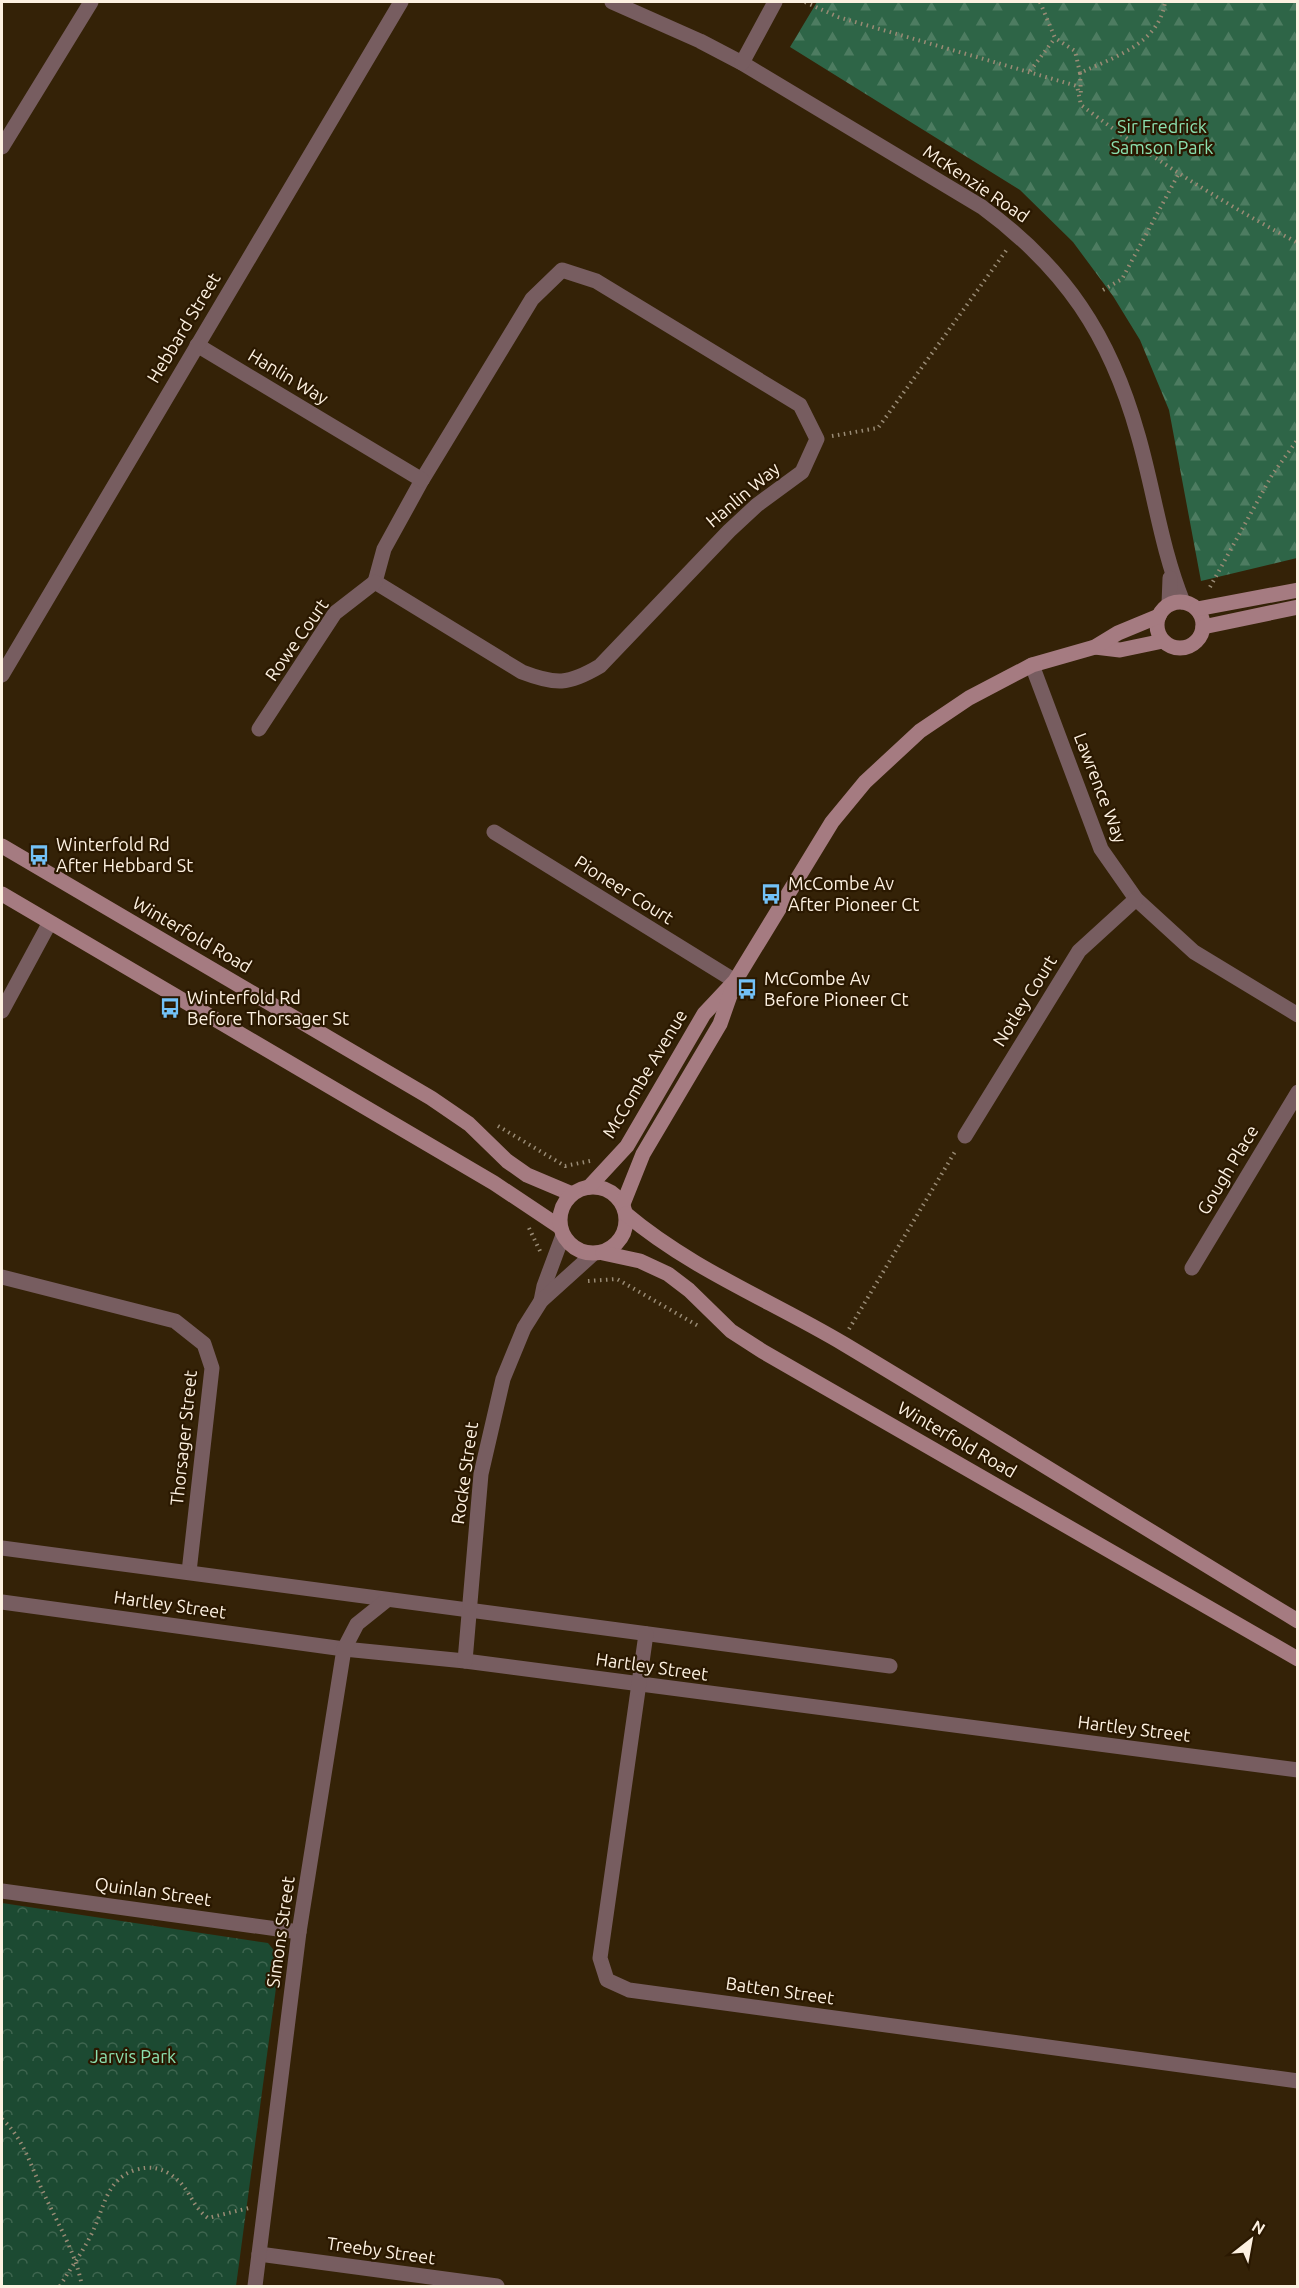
<svg xmlns="http://www.w3.org/2000/svg" width="1299" height="2288" font-family="Ubuntu,sans-serif">
	<style>
		.forest { fill: url(#forest-firs) }
		.park { fill: url(#park-crowns) }
		.lines { fill: none; stroke-linecap: round; stroke-linejoin: round }
		.path { stroke: #998b75; stroke-width: 4; stroke-dasharray: 1.5 4.5; stroke-linecap: butt }
		.street { stroke: #775d60; stroke-width: 15 }
		.secondary { stroke: #a57b81; stroke-width: 15 }
		.labels { text-anchor: middle; stroke-width: 4.5; stroke-linejoin: round; paint-order: stroke }
		.park-label { font-size: 18px; fill: #8ce0af; stroke: #2a1800 }
		.street-label { font-size: 18px; fill: #fdf1e1; stroke: #2a1800 }
		.poi-label { font-size: 18px; fill: #fdf1e1; stroke: #2a1800; text-anchor: start }
	</style>
	<defs>
		<pattern id="forest-firs" width="22" height="20" patternUnits="userSpaceOnUse" patternTransform="scale(1.5)"><rect width="22" height="20" fill="#2e6547"/><path d="M5 1l3.5 6h-7zM16 11l3.5 6h-7z" fill="#4d7c61"/></pattern>
		<pattern id="park-crowns" width="20" height="18" patternUnits="userSpaceOnUse" patternTransform="scale(1.5)"><rect width="20" height="18" fill="#1c4a32"/><path d="M2 6a3 3 0 1 1 6 0M12 15a3 3 0 1 1 6 0" fill="none" stroke="#3e654f"/></pattern>
	</defs>
	<rect width="100%" height="100%" fill="#342207"/>
	<polygon class="forest" points="817,2 1297,2 1297,558 1201,581 1169,410 1140,340 1113,296 1073,242 1020,190 790,47"/>
	<polygon class="park" points="2,1903 268,1943 280,1958 236,2286 2,2286"/>
	<g class="lines">
		<g class="path">
			<path d="M805 2 838 17 1077 86 1081 105C1150 157 1221 202 1298 243"/>
			<path d="M1040 2 1055 38 1075 51 1080 73C1114 57 1159 44 1165 2"/>
			<polyline points="1030,71 1055,38"/>
			<polyline points="1080,73 1081,96"/>
			<polyline points="1103,290 1122,279 1178,175"/>
			<polyline points="832,436 878,428 1008,248"/>
			<polyline points="1210,587 1272,475 1298,439"/>
			<polyline points="498,1126 565,1166 590,1161"/>
			<polyline points="529,1228 540,1251"/>
			<polyline points="588,1281 617,1279 700,1327"/>
			<polyline points="849,1329 956,1150"/>
			<path d="M2 2119C25 2140 31 2168 45 2196 59 2226 76 2254 82 2286"/>
			<path d="M60 2286C70 2269 82 2253 91 2235 104 2210 105 2180 135 2170 149 2166 158 2167 170 2174 192 2189 190 2205 208 2218L249 2208"/>
		</g>
		<g class="street">
			<path d="M612 2 700 41 742 63 982 207C1065 268 1110 335 1138 435 1154 490 1161 548 1183 602"/>
			<polyline points="742,63 775,2"/>
			<polyline points="2,147 91,2"/>
			<path d="M562 270 596 281 800 405 817 439 802 472 757 505 729 531 600 666C568 685 556 685 522 672L375 582 384 549 422 480 532 299Z"/>
			<polyline points="197,345 422,480"/>
			<polyline points="1169,604 1170,578"/>
			<polyline points="1032,665 1101,849 1136,899 1194,952 1298,1015"/>
			<polyline points="2,675 401,2"/>
			<polyline points="259,729 335,613 375,582"/>
			<polyline points="494,832 735,981"/>
			<polyline points="2,1011 49,924"/>
			<polyline points="965,1136 1079,951 1136,899"/>
			<polyline points="1192,1268 1298,1092"/>
			<polyline points="2,1277 175,1321 204,1344 212,1368 189,1572"/>
			<polyline points="541,1301 544,1286 563,1235"/>
			<polyline points="2,1548 890,1666"/>
			<polyline points="2,1602 344,1649 465,1661 1298,1770"/>
			<polyline points="646,1634 600,1958 607,1980 629,1990 1298,2081"/>
			<polyline points="465,1661 481,1474 503,1379 524,1328 541,1301 593,1254"/>
			<polyline points="2,1891 299,1932"/>
			<polyline points="259,2254 497,2286"/>
			<polyline points="255,2286 299,1932 344,1649 357,1624 387,1600"/>
		</g>
		<g class="secondary">
			<circle cx="1180" cy="625" r="23"/>
			<polyline points="1197,609 1298,590"/>
			<polyline points="1203,627 1298,607"/>
			<polyline points="1095,647 1120,650 1163,641"/>
			<polyline points="2,846 431,1098 469,1124 507,1161 527,1175 572,1194"/>
			<polyline points="2,894 494,1183 560,1227"/>
			<circle cx="593" cy="1220" r="33"/>
			<polyline points="589,1187 627,1146 704,1014 735,981 832,822 865,782 920,731 969,698 1032,665 1095,647 1118,633 1159,616"/>
			<polyline points="623,1204 643,1154 720,1024 733,987"/>
			<path d="M626 1214C691 1269 772 1301 844 1344 996 1435 1146 1529 1298 1621"/>
			<polyline points="603,1253 640,1261 668,1274 689,1290 731,1331 762,1351 1298,1659"/>
		</g>
	</g>
	<defs>
		<g id="bus-bare" transform="scale(1.62)"><path d="M-5-6H5V4H4V6H2V4H-2V6H-4V4H-5ZM-3.5-4V0h7V-4ZM-3.5 1.2v1.5H-2V1.2ZM2 1.2v1.5H3.5V1.2Z" fill="#73c1f6" stroke="#2a1800" stroke-width="2.5" paint-order="stroke"/></g>
	</defs>
	<g fill-rule="evenodd">
		<use href="#bus-bare" x="39" y="855"/>
		<use href="#bus-bare" x="771" y="894"/>
		<use href="#bus-bare" x="747" y="989"/>
		<use href="#bus-bare" x="170" y="1008"/>
	</g>
	<g class="labels">
		<g class="park-label">
			<text x="1162" y="133">Sir Fredrick<tspan x="1162" dy="21">Samson Park</tspan></text>
			<text x="133" y="2063">Jarvis Park</text>
		</g>
		<g class="street-label">
			<text transform="translate(976 184) rotate(34)" y="6">McKenzie Road</text>
			<text transform="translate(184 328) rotate(-59)" y="6">Hebbard Street</text>
			<text transform="translate(288 377) rotate(31)" y="6">Hanlin Way</text>
			<text transform="translate(743 495) rotate(-40)" y="6">Hanlin Way</text>
			<text transform="translate(297 640) rotate(-55)" y="6">Rowe Court</text>
			<text transform="translate(1100 788) rotate(69)" y="6">Lawrence Way</text>
			<text transform="translate(624 890) rotate(32)" y="6">Pioneer Court</text>
			<text transform="translate(192 935) rotate(30)" y="6">Winterfold Road</text>
			<text transform="translate(1025 1001) rotate(-58)" y="6">Notley Court</text>
			<text transform="translate(645 1074) rotate(-59)" y="6">McCombe Avenue</text>
			<text transform="translate(1228 1170) rotate(-59)" y="6">Gough Place</text>
			<text transform="translate(184 1438) rotate(-84)" y="6">Thorsager Street</text>
			<text transform="translate(957 1440) rotate(30)" y="6">Winterfold Road</text>
			<text transform="translate(465 1473) rotate(-82)" y="6">Rocke Street</text>
			<text transform="translate(170 1605) rotate(8)" y="6">Hartley Street</text>
			<text transform="translate(652 1667) rotate(8)" y="6">Hartley Street</text>
			<text transform="translate(1134 1729) rotate(7)" y="6">Hartley Street</text>
			<text transform="translate(153 1892) rotate(8)" y="6">Quinlan Street</text>
			<text transform="translate(281 1932) rotate(-82)" y="6">Simons Street</text>
			<text transform="translate(780 1991) rotate(8)" y="6">Batten Street</text>
			<text transform="translate(381 2251) rotate(8)" y="6">Treeby Street</text>
		</g>
		<g class="poi-label">
			<text x="56" y="851">Winterfold Rd<tspan x="56" dy="21">After Hebbard St</tspan></text>
			<text x="788" y="890">McCombe Av<tspan x="788" dy="21">After Pioneer Ct</tspan></text>
			<text x="764" y="985">McCombe Av<tspan x="764" dy="21">Before Pioneer Ct</tspan></text>
			<text x="187" y="1004">Winterfold Rd<tspan x="187" dy="21">Before Thorsager St</tspan></text>
		</g>
	</g>
	<rect width="1299" height="2288" fill="none" stroke="#fdf1e1" stroke-width="6"/>
	<g transform="translate(1251 2240) rotate(31)" stroke="#2a1800" stroke-width="4.5" paint-order="stroke">
	<path d="M0-4.5L10 22L0 15L-10 22Z" fill="#fdf1e1"/>
	<text y="-9" font-size="16" font-weight="bold" text-anchor="middle" fill="#fdf1e1">N</text>
	</g>
</svg>
